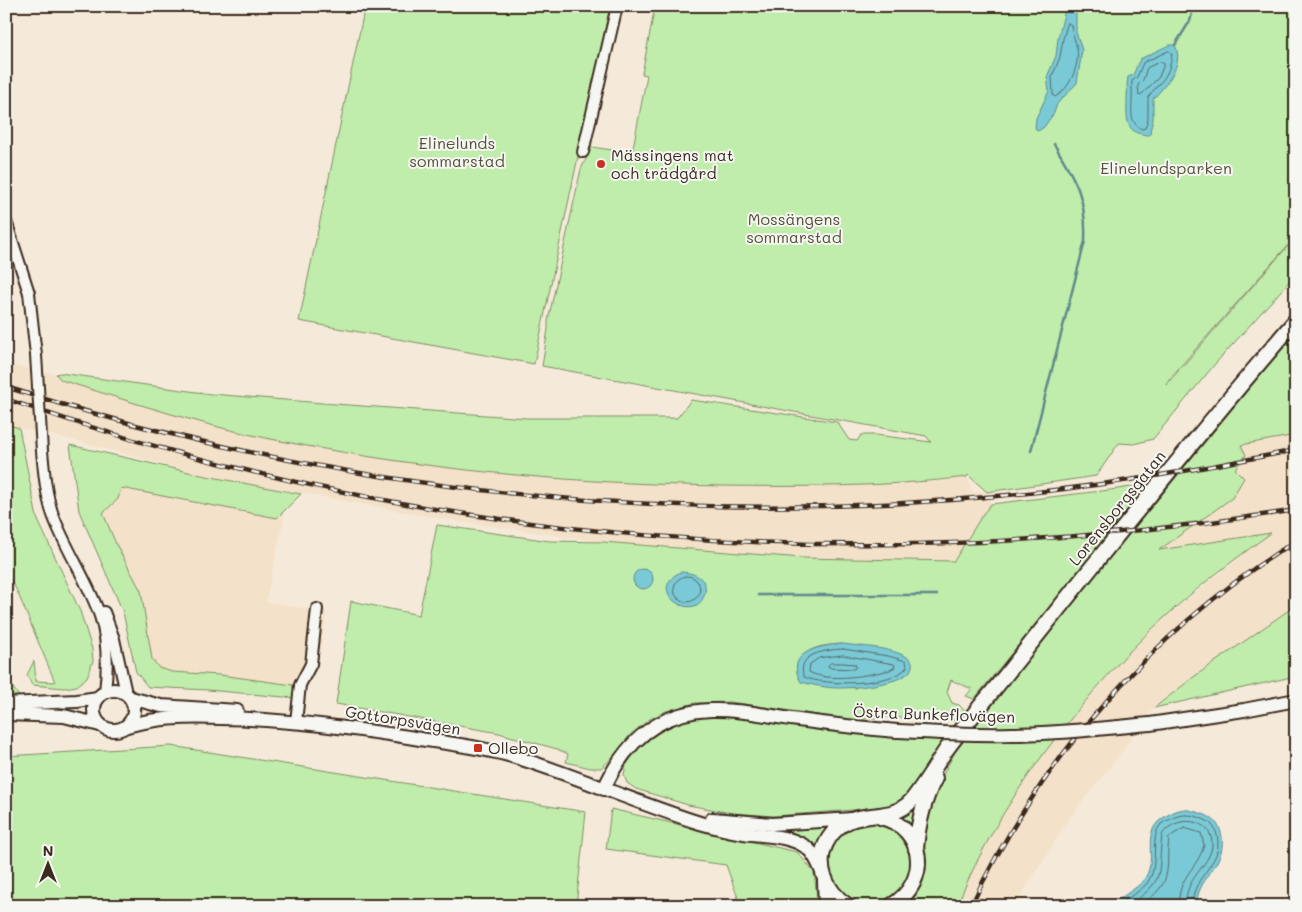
<svg xmlns="http://www.w3.org/2000/svg" width="1302" height="912" font-family="Mali,sans-serif">
	<style>
		.built { fill: #f4e1c9 }
		.green { fill: #c0edab; stroke: #7e8c64; fill-rule: evenodd }
		.water { fill: #7ac9d6; stroke: #61898c }
		.lines { fill: none; stroke-linecap: round; stroke-linejoin: round }
		.shore { stroke: #546a68; stroke-width: 1 }
		.stream { stroke: #61898c; stroke-width: 2.5 }
		.minor-casing { stroke: #3b2a1e; stroke-width: 14 }
		.tertiary-casing { stroke: #3b2a1e; stroke-width: 16 }
		.secondary-casing { stroke: #3b2a1e; stroke-width: 18 }
		.minor { stroke: #f6f6f2; stroke-width: 10 }
		.tertiary { stroke: #f6f6f2; stroke-width: 12 }
		.secondary { stroke: #f6f6f2; stroke-width: 14 }
		.rail-casing { stroke: #3b2a1e; stroke-width: 4.5 }
		.rail { stroke: #f6f6f2; stroke-width: 2.5; stroke-dasharray: 8; stroke-linecap: butt }
		.minor-bridge-casing { stroke: #3b2a1e; stroke-width: 14; stroke-linecap: butt }
		.tertiary-bridge-casing { stroke: #3b2a1e; stroke-width: 16; stroke-linecap: butt }
		.minor-bridge { stroke: #f6f6f2; stroke-width: 10 }
		.tertiary-bridge { stroke: #f6f6f2; stroke-width: 12 }
		.poi-dot { fill: #c8321e; stroke: #f6f6f2; stroke-width: 2 }
		.labels { text-anchor: middle; stroke-width: 4; stroke-linejoin: round; paint-order: stroke }
		.park-label { font-size: 16px; fill: #56513a; stroke: #f6f6f2 }
		.poi-label { font-size: 16px; fill: #3b2a1e; stroke: #f6f6f2; text-anchor: start }
		.street-label { font-size: 16px; fill: #3b2a1e; stroke: #f6f6f2 }
	</style>
	<rect width="100%" height="100%" fill="#f5eada"/>
	<filter id="ink" filterUnits="userSpaceOnUse"><feTurbulence type="fractalNoise" baseFrequency=".02" numOctaves="2"/><feDisplacementMap in="SourceGraphic" scale="10" xChannelSelector="R" yChannelSelector="G"/><feConvolveMatrix kernelMatrix="1 2 1 2 8 2 1 2 1" color-interpolation-filters="sRGB"/></filter>
	<g filter="url(#ink)">
		<g class="built">
			<polygon points="6,364 56,374 61,380 207,424 324,449 407,462 490,473 668,485 787,487 932,482 967,477 973,492 987,492 991,504 983,514 955,561 802,558 603,542 531,532 443,519 206,476 73,440 19,428 6,424"/>
			<polygon points="1296,435 1296,605 1195,676 1154,708 1134,734 1122,752 1071,816 1014,906 957,906 967,880 990,836 1018,789 1051,743 1092,694 1124,656 1165,617 1270,533 1158,550 1232,498 1235,469 1240,445"/>
			<polygon points="97,464 284,505 284,518 266,602 327,612 319,659 311,678 304,690 176,678 156,672 105,543"/>
		</g>
		<g class="green">
			<polygon points="365,6 610,6 534,364 299,321"/>
			<path d="M655 6H1296V274L1215 364 1153 439 1134 444 1119 443 1096 476 987 492 968 475 967 477C886 487 804 487 723 486 603 484 483 475 365 456 312 447 258 438 207 424 158 411 109 395 61 380L56 374 60 373 211 394 335 404 527 418H677L691 400 837 422 849 440 857 441 861 435H876L931 442 926 436 542 366 548 329V321L581 169 592 147 632 153 647 75 642 74ZM1288 245V246L1166 385 1171 377Z"/>
			<path d="M1296 331V435L1241 445 1246 455 1235 469 1244 478 1232 498 1159 550 1271 533C1235 559 1197 587 1164 618 1135 644 1109 673 1083 704 1032 765 987 831 957 906H902L916 892 922 877V838L932 795 955 752 1099 571Z"/>
			<polygon points="6,424 19,428 37,518 80,611 92,649 93,661 87,677 77,686 64,688 32,685 27,675 34,661 36,681 55,682 17,591 6,572"/>
			<polygon points="70,445 206,476 301,494 277,518 121,488 118,499 103,513 116,544 141,591 152,659 159,668 172,672 220,675 293,685 294,698 208,690 148,687 136,672 123,612 79,511"/>
			<path d="M1148 484 1143 494 974 699 966 696 972 689 951 680 947 692 952 703 959 705 964 710 963 717 957 721 886 717 852 720 730 702 695 703 666 711 650 719 631 734 610 760 601 768H590L566 762 568 754 557 749 499 733 336 704 351 601 419 615 437 525 550 541 603 542 802 558 954 561 983 514 991 504 1118 489ZM843 644 856 688 814 685 798 666C803 646 826 645 843 644Z"/>
			<polygon points="1296,605 1296,676 1154,708 1195,676"/>
			<polygon points="6,678 21,699 6,701"/>
			<path d="M717 715 745 717 815 729 944 740C933 756 916 789 901 801 895 806 887 807 879 808L774 816 732 813 688 805 636 789 627 783 624 775 626 765 639 747 651 736 689 718Z"/>
			<polygon points="171,746 586,812 576,906 6,906 6,756"/>
			<polygon points="918,799 910,827 900,817 909,810"/>
			<polygon points="611,809 797,852 814,872 818,906 741,906 726,865 606,849"/>
			<circle cx="870" cy="863" r="41"/>
			<path d="M829 826 820 840 817 849C802 836 792 834 772 832L771 829Z"/>
		</g>
		<g class="water">
			<polygon points="1066,6 1076,6 1076,32 1082,50 1077,83 1057,104 1054,113 1044,127 1038,131 1035,128 1036,118 1049,91 1047,77 1056,56 1058,38"/>
			<path d="M1169 45H1175C1185 65 1165 86 1153 99V120L1150 131 1151 133 1150 135C1123 135 1127 116 1127 97 1128 90 1126 85 1128 77L1133 75 1140 59Z"/>
			<circle cx="643" cy="579" r="10"/>
			<path d="M680 572C695 572 712 580 703 598 692 622 645 591 680 572Z"/>
			<path d="M843 644C864 647 889 647 907 657 911 659 913 662 912 666 911 684 854 688 839 688 826 688 813 685 801 682 783 651 823 645 843 644Z"/>
			<path d="M1184 809C1202 813 1219 816 1222 837 1226 867 1195 879 1197 906H1112C1121 895 1137 890 1145 878 1159 856 1138 832 1166 816 1173 812 1177 810 1184 809Z"/>
		</g>
		<g class="lines">
			<g class="shore">
				<path d="M1068 23 1071 25C1072 33 1075 40 1077 48 1080 65 1070 89 1055 97L1053 95 1052 77 1060 57 1063 39Z"/>
				<path d="M1169 51 1172 54C1169 79 1161 80 1148 97V119L1145 128 1142 129C1129 123 1132 111 1132 99 1133 93 1131 87 1132 81L1137 77 1143 63Z"/>
				<polygon points="1160,62 1163,62 1164,64 1159,77 1142,94 1139,95 1138,85 1143,80 1147,68"/>
				<circle cx="687" cy="589" r="13"/>
				<path d="M843 649 888 656 906 661 907 667C893 686 824 686 804 677 795 653 827 650 843 649Z"/>
				<path d="M843 655 894 664 895 667 890 670C869 675 829 683 809 672L810 664 819 658Z"/>
				<polygon points="831,663 843,663 855,664 856,667 854,669 831,668 828,666"/>
				<path d="M1118 906C1127 897 1141 892 1148 882 1160 865 1149 836 1161 824 1164 822 1168 820 1171 819 1183 812 1196 815 1207 821 1215 825 1218 835 1218 844 1218 867 1190 879 1193 906"/>
				<path d="M1128 906C1167 879 1157 877 1162 835 1174 814 1214 817 1212 846 1209 868 1184 877 1186 906"/>
				<path d="M1141 906C1175 880 1165 873 1169 837L1184 828 1201 833 1204 845C1198 869 1177 876 1179 906"/>
			</g>
			<g class="stream">
				<polyline points="1175,45 1190,21 1194,6"/>
				<path d="M1031 451 1085 241C1087 198 1075 179 1054 144"/>
				<polyline points="758,595 937,595"/>
			</g>
			<g class="minor-casing">
				<g id="minor">
					<polyline points="583,152 617,6"/>
					<polyline points="6,221 29,293 36,355"/>
					<path d="M42 451C44 473 46 495 53 515 66 550 88 581 100 616 108 640 108 666 105 692"/>
					<polyline points="104,612 114,639 126,693"/>
					<polyline points="296,722 300,685 311,664 317,609"/>
				</g>
			</g>
			<g class="tertiary-casing">
				<g id="tertiary">
					<circle cx="114" cy="710" r="20"/>
					<polyline points="131,698 161,706 237,711"/>
					<polyline points="6,704 77,701 98,698"/>
					<polyline points="6,714 64,716 100,725"/>
					<polyline points="1150,724 1244,710 1296,700"/>
					<path d="M127 726C158 717 189 717 221 718 284 719 346 727 408 737 442 743 478 746 512 756 575 775 636 803 700 823 714 827 729 831 744 833 763 836 789 835 806 847 814 853 818 862 822 872"/>
					<path d="M604 789C624 743 658 712 711 710 738 709 764 715 791 719 826 724 862 728 897 731"/>
					<polyline points="712,819 772,824 853,819"/>
				</g>
			</g>
			<g class="secondary-casing">
				<g id="secondary">
					<path d="M880 817C926 827 931 883 891 906"/>
					<path d="M916 849C918 824 923 801 935 778"/>
					<polyline points="825,882 826,906"/>
					<path d="M848 906C825 891 813 863 829 838 852 803 889 827 912 800 924 785 935 766 946 750 964 725 985 701 1005 676 1100 556 1196 436 1296 320"/>
				</g>
			</g>
			<use href="#minor" class="minor"/>
			<use href="#tertiary" class="tertiary"/>
			<use href="#secondary" class="secondary"/>
			<g class="rail-casing">
				<g id="rail">
					<path d="M6 387C337 494 691 530 1037 492 1124 483 1210 467 1296 450"/>
					<path d="M6 399C423 545 860 579 1296 510"/>
					<path d="M971 906C1041 758 1156 627 1296 541"/>
				</g>
			</g>
			<use href="#rail" class="rail"/>
			<g class="minor-bridge-casing">
				<polyline id="minor-bridge" points="36,355 42,451"/>
			</g>
			<g class="tertiary-bridge-casing">
				<path id="tertiary-bridge" d="M897 731C936 733 974 735 1012 734 1058 734 1104 728 1150 724"/>
			</g>
			<use href="#minor-bridge" class="minor-bridge"/>
			<use href="#tertiary-bridge" class="tertiary-bridge"/>
		</g>
	</g>
	<g class="poi-dot">
		<circle cx="601" cy="164" r="5"/>
		<rect x="473" y="743" width="10" height="10" rx="2.5"/>
	</g>
	<g class="labels">
		<g class="park-label">
			<text x="457" y="149">Elinelunds<tspan x="457" dy="18">sommarstad</tspan></text>
			<text x="1166" y="174">Elinelundsparken</text>
			<text x="794" y="225">Mossängens<tspan x="794" dy="18">sommarstad</tspan></text>
		</g>
		<g class="poi-label">
			<text x="611" y="161">Mässingens mat<tspan x="611" dy="18">och trädgård</tspan></text>
			<text x="488" y="754">Ollebo</text>
		</g>
		<g class="street-label">
			<text transform="translate(1117 508) rotate(-51)" y="6">Lorensborgsgatan</text>
			<text transform="translate(934 714) rotate(2)" y="6">Östra Bunkeflovägen</text>
			<text transform="translate(403 720) rotate(9)" y="6">Gottorpsvägen</text>
		</g>
	</g>
	<rect width="1302" height="912" fill="none" stroke="#f6f6f2" stroke-width="25"/>
	<rect x="12" y="12" width="1277" height="887" fill="none" stroke="#3b2a1e" stroke-width="2" filter="url(#ink)"/>
	<g transform="translate(48 864)" stroke="#f6f6f2" stroke-width="4" paint-order="stroke">
	<path d="M0-4L9 19L0 12L-9 19Z" fill="#3b2a1e"/>
	<text y="-8" font-size="14" font-weight="bold" text-anchor="middle" fill="#3b2a1e">N</text>
	</g>
</svg>
